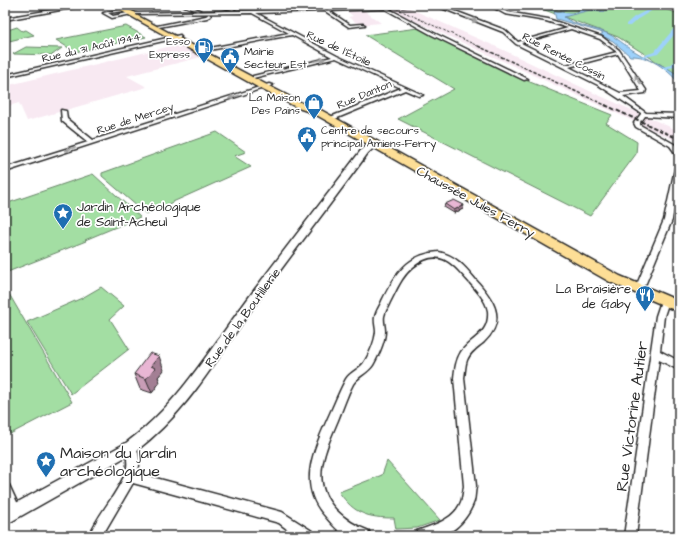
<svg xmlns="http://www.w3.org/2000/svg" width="684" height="541" font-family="'Architects Daughter',sans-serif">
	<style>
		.built { fill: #f8e9f2 }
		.green { fill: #a3dea3; stroke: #678467 }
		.water { fill: #9dd1fb; stroke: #6f8fa8 }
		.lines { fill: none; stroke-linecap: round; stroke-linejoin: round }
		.stream { stroke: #6f8fa8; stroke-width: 1 }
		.canal { fill: #9dd1fb; fill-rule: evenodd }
		.minor-casing { stroke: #2b2b2b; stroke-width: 3 }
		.tertiary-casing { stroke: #2b2b2b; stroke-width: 3 }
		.primary-casing { stroke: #2b2b2b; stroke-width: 3 }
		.minor { fill: #fff; fill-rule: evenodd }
		.tertiary { fill: #fff; fill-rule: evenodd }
		.primary { fill: #fdde96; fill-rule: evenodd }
		.rail-far2 { stroke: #2b2b2b; stroke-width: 1; stroke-dasharray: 2.5 1.5; stroke-linecap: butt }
		.rail-far1 { stroke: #2b2b2b; stroke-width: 1.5; stroke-dasharray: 3.5 1.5; stroke-linecap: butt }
		.rail { stroke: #2b2b2b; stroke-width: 2; stroke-dasharray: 4.5 2; stroke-linecap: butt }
		.wall { fill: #c89db6; stroke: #2b2b2b }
		.shaded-wall { fill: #a37f94; stroke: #2b2b2b }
		.building { fill: #e9b6d4; stroke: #2b2b2b }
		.oneway { fill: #a0a0a0 }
		.labels { text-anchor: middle; stroke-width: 3.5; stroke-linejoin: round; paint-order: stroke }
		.far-poi-label { font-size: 11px; fill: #2b2b2b; stroke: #fff; text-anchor: end }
		.far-street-label { font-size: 11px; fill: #2b2b2b; stroke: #fff }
		.street-label { font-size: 13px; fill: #2b2b2b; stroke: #fff }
		.poi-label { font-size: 13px; fill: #2b2b2b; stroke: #fff; text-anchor: start }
		.near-street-label { font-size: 16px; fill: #2b2b2b; stroke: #fff }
		.near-poi-label { font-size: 16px; fill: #2b2b2b; stroke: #fff; text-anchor: start }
	</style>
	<rect width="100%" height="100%" fill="#fff"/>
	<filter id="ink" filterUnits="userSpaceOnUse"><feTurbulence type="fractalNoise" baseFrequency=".025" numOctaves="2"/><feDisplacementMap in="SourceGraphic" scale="8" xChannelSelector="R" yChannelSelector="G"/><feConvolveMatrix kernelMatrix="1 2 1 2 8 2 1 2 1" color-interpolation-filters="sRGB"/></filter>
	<g filter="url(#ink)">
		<g class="built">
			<polygon points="380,5 402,5 499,48 596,94 679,131 679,142"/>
			<polygon points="362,9 381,23 359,25 348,17 353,16 345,10"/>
			<polygon points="180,44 199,54 197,56 201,57 127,76 147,87 27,121 19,103 5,107 5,86"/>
		</g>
		<g class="green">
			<polygon points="531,5 538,5 559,10 568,8 582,10 591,5 654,5 679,14 679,76 618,37"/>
			<polygon points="126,26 146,37 75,52 56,40"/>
			<polygon points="17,27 22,31 26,30 34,35 5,42 5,31"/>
			<polygon points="418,28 530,82 612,115 606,123 637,142 636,154 590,216 398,119 454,89 365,35"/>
			<polygon points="26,47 62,48 52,55 13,54"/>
			<polygon points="217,132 246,152 234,156 251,167 146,214 102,176 102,173"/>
			<polygon points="93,174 140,217 85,240 86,241 5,273 5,204"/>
			<polygon points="5,287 72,402 10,434 5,419"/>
			<polygon points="101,287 124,306 110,319 129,349 71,394 27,322 82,298"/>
			<path d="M387 461 440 520 417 528 396 529 394 518C368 518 354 514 339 492L382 475Z"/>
		</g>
		<path class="water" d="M528 5C541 5 555 12 568 13 578 14 586 5 595 5L592 9 604 11 612 8 604 12 590 10 564 17C575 26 591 27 604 32 617 37 625 46 636 52 650 61 666 65 679 76V83C667 69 649 55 630 56L613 41 600 35 603 33 560 20 556 19 554 11Z"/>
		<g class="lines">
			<g class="stream">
				<polyline points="674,5 679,7"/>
				<polyline points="556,12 566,9"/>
			</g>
			<g class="canal">
				<polygon points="653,7 656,8 638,19 630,26 626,26 626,24 634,17"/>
				<polygon points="677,25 679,25 679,29 658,54 642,58 642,56 654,52"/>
				<polygon points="679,56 679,61 674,67 663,69 663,67 670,65"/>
			</g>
			<g class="minor-casing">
				<g id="minor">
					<polygon points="80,5 88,5 5,20 5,18"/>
					<polygon points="148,5 156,5 129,10 127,9"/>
					<polygon points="182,5 187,5 200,10 197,11"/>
					<polygon points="216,5 222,5 235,9 233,10"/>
					<polygon points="404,5 419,5 403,7"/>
					<path d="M434 5H439L505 30 518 42 568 28 546 21 505 14 489 5H493L507 12 548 19 602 37 619 50 646 90 645 93 623 96 646 113 679 114V118L645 116 640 123V125L674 144 679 149V158L677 157 673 150 670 146 636 127 634 123 641 114V113L600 86 516 44 503 32ZM571 29 600 39 617 52 566 65 521 43ZM618 54 641 91 620 93 569 67Z"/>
					<polygon points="390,7 392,8 389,9 434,33 528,79 524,80 432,35 385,9 329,11 350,25 363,24 365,25 349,27 325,11 256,13 337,56 423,95 419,96 405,90 330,121 327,119 328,118 401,88 336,58 253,78 253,76 332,57 292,35 204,51 205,49 289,33 252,13 132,14 112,18 103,13 123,9 124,11 108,13 113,16 133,12 135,13 323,9 324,8 326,9"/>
					<polygon points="209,14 211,16 207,18 159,27 157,26 206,16"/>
					<polygon points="180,35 181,37 5,77 5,75"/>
					<polygon points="269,84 273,85 5,172 5,168 88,142 62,121 61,110 66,111 67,119 93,140"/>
					<polygon points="679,162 679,180 672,220 646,283 639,292 633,292 632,290 638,282 664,220 676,164"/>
					<path d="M439 252C456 256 464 266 475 279 493 299 508 319 484 342 478 347 470 352 467 360 465 365 465 372 464 378L476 486C475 491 475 497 474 501 469 516 456 532 440 536 433 538 423 536 416 536L417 531C434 525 454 520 461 502 463 497 463 491 464 486L454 378C455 369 456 360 461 352 472 337 490 334 488 311 486 300 477 291 470 283 452 263 439 246 413 267 401 277 397 289 390 302 388 307 385 311 384 316 383 321 385 326 385 331 385 342 378 356 373 365 368 373 358 376 353 384 347 395 343 408 338 420 325 451 309 482 336 510 346 520 356 526 369 531L370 536C364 536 356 537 349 536 341 535 331 523 326 517 297 486 313 452 328 418 334 405 339 392 346 379 351 371 361 369 365 361 370 353 375 341 376 332 376 327 374 322 375 317 376 311 380 306 382 301 395 275 407 254 439 252Z"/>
					<polygon points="665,298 668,299 669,301 664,316 660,351 679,361 679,370 659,360 636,536 624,536 656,316 661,301 662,299"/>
					<path d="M131 442 135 443C139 453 141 464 137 473L282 512 312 531 313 536H296L279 523 133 483 102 536H89C98 514 116 496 125 474 131 461 123 451 127 443Z"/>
					<polygon points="5,483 9,485 21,511 19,515 15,517 11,515 5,503"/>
				</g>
			</g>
			<g class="tertiary-casing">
				<path id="tertiary" d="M371 142H377L378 144 368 153C330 205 290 256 252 309 214 362 189 410 136 451L5 525V509L126 443C179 403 205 356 244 304 282 252 323 201 362 149Z"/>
			</g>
			<g class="primary-casing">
				<polygon id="primary" points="111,5 118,5 136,13 136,15 267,85 304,104 319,109 620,276 679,301 679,312 610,282 313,113 298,108 261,89"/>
			</g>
			<use href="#minor" class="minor"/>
			<use href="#tertiary" class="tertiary"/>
			<use href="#primary" class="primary"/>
			<polyline class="rail-far2" points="389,5 480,47"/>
			<polyline class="rail-far1" points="478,46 607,106"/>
			<polyline class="rail" points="605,105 679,139"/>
		</g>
		<g class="wall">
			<polygon points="445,204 463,209 454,213 444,207"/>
			<polygon points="164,370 158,377 160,382 152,393 140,389 134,374"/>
		</g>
		<g class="shaded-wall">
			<polygon points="464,205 463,209 454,213 454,210"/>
			<polygon points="159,356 164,370 158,377 160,382 152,393 146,379 151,366"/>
		</g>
		<g class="building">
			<polygon points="454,200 464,205 454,210 445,204"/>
			<polygon points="150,353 159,356 151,366 155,368 146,379 134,374"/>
		</g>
		<defs><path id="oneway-solid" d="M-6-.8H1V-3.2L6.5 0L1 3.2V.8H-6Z"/></defs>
		<g class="oneway">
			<use href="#oneway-solid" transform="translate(472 20) rotate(19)"/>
			<use href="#oneway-solid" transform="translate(188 21) rotate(-10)"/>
			<use href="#oneway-solid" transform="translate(271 37) rotate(-11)"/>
			<use href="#oneway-solid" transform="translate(320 60) rotate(-14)"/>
			<use href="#oneway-solid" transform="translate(638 80) rotate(-124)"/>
			<use href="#oneway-solid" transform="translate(234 97) rotate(162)"/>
			<use href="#oneway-solid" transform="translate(70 149) rotate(162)"/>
		</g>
	</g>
	<defs>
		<g id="fuel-pin" transform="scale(1)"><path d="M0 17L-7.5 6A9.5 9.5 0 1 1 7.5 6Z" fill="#1f6fb2" stroke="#fff"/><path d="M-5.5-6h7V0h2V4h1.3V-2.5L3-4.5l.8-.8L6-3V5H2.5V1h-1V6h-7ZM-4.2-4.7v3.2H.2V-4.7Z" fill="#fff"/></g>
		<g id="civic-pin" transform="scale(1)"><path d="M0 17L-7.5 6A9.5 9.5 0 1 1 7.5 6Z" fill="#1f6fb2" stroke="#fff"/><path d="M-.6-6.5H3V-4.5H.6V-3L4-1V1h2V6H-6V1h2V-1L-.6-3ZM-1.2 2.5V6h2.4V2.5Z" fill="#fff"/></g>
		<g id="shop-pin" transform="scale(1)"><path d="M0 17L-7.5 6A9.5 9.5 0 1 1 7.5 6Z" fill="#1f6fb2" stroke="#fff"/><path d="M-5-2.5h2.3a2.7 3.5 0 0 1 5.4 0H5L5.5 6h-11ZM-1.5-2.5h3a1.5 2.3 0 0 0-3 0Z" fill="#fff"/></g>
		<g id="sight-pin" transform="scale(1)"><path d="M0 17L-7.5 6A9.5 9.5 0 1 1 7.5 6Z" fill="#1f6fb2" stroke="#fff"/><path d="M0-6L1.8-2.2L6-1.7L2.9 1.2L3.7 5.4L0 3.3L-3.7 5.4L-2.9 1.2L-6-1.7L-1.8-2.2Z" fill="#fff"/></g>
		<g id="restaurant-pin" transform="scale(1)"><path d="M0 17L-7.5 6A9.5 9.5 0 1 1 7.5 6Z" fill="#1f6fb2" stroke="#fff"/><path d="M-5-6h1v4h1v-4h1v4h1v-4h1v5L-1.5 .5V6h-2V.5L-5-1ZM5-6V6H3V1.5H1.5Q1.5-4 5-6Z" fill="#fff"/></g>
	</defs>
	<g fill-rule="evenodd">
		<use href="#fuel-pin" x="204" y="47"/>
		<use href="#civic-pin" x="230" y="57"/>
		<use href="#shop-pin" x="314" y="103"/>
		<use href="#civic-pin" x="307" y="136"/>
		<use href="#sight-pin" x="63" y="213"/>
		<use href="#restaurant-pin" x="645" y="295"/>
		<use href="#sight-pin" x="46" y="461"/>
	</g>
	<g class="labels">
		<g class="far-poi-label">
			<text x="190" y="45">Esso<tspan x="190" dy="13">Express</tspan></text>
			<text x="244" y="55" text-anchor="start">Mairie<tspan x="244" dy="13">Secteur Est</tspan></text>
			<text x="300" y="101">La Maison<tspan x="300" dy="13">Des Pains</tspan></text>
			<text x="321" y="134" text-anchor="start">Centre de secours<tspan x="321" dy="13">principal Amiens-Ferry</tspan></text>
		</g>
		<g class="far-street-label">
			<text transform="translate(91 47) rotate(-13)" y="4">Rue du 31 Août 1944</text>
			<text transform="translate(339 48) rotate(25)" y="4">Rue de l'Étoile</text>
			<text transform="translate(564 56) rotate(27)" y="4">Rue Renée Cossin</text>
			<text transform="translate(364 94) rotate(-23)" y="4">Rue Danton</text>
			<text transform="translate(135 118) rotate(-18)" y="4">Rue de Mercey</text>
		</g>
		<g class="street-label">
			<text transform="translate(476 201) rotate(29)" y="5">Chaussée Jules Ferry</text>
			<text transform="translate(242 317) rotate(-54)" y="5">Rue de la Boutillerie</text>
		</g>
		<g class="poi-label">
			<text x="77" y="211">Jardin Archéologique<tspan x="77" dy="15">de Saint-Acheul</tspan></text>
			<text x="631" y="293" text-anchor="end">La Braisière<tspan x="631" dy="15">de Gaby</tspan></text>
		</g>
		<g class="near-street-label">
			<text transform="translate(631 416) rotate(-82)" y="6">Rue Victorine Autier</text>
		</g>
		<g class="near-poi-label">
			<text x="60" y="458">Maison du jardin<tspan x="60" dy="18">archéologique</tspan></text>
		</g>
	</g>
	<rect width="684" height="541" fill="none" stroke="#fff" stroke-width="20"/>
	<rect x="10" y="10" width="664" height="521" fill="none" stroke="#2b2b2b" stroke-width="1.5" filter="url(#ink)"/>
</svg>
